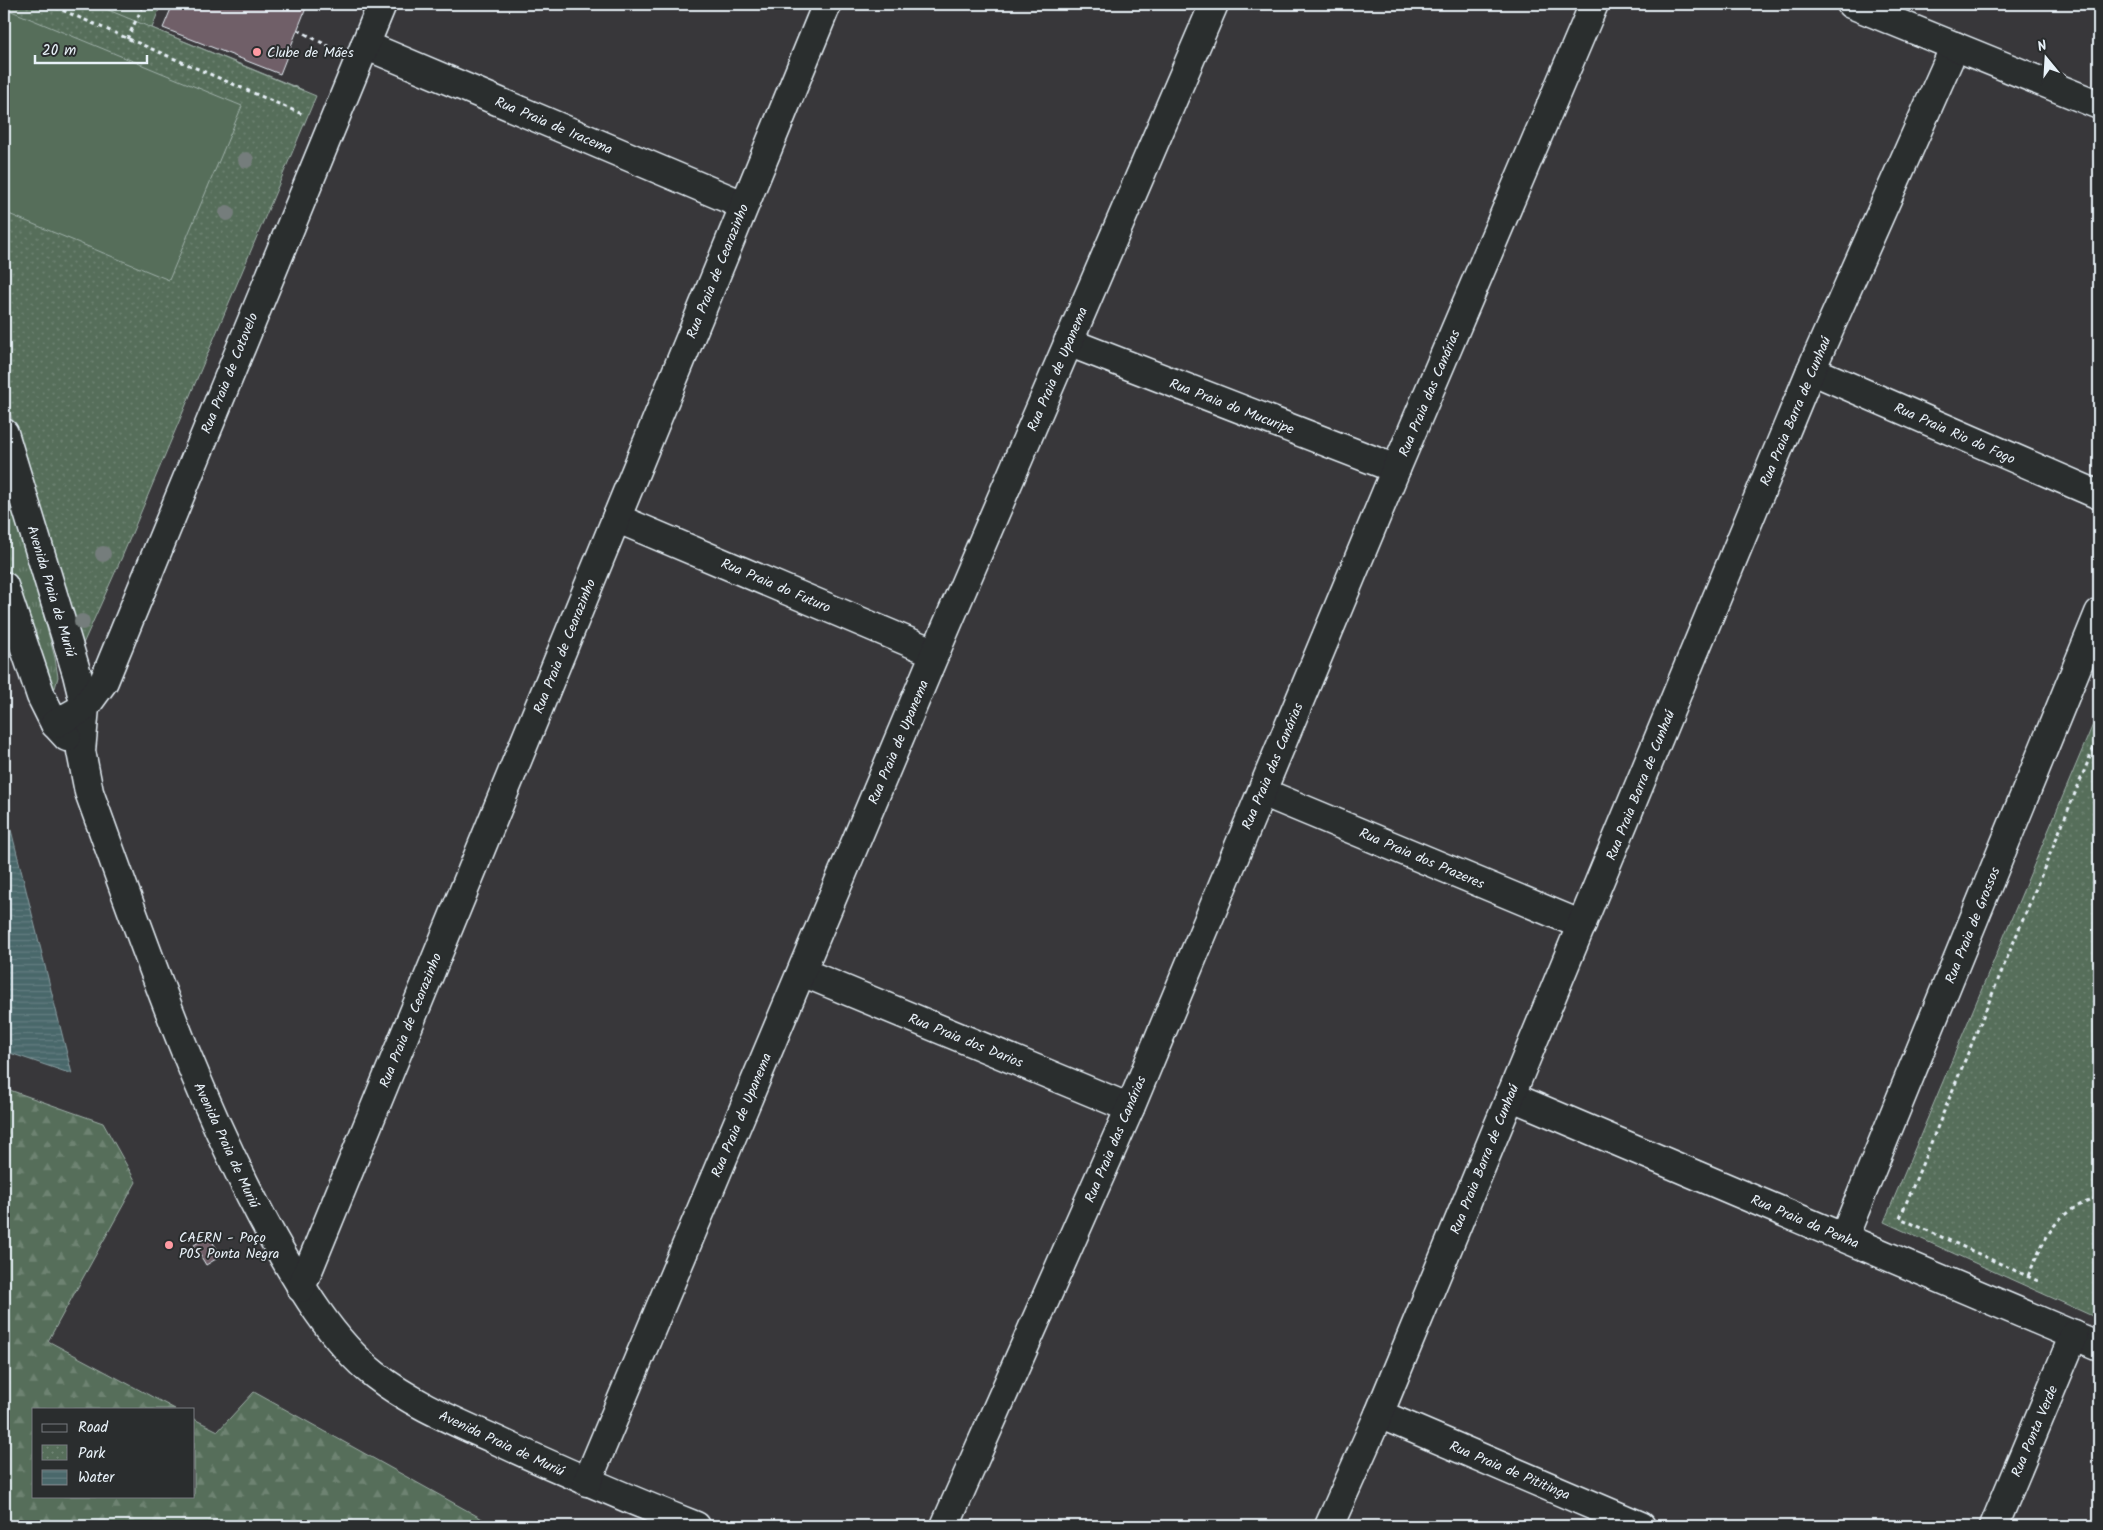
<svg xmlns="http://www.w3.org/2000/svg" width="2103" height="1530" font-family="Kalam,sans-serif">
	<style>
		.grass { fill: url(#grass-tufts); stroke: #9fb0a9 }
		.forest { fill: url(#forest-firs); stroke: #9fb0a9 }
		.park { fill: url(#park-dots); stroke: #9fb0a9 }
		.pitch { fill: #566e5a; stroke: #9fb0a9 }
		.water { fill: url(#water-rules); stroke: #899fa3 }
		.building { fill: #6f5e68; stroke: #e8f1f8 }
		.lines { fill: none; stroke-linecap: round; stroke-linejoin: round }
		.street-casing { stroke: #e8f1f8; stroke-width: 31 }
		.secondary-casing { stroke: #e8f1f8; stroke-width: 31 }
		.path { stroke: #e8f1f8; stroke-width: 3; stroke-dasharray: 4 4; stroke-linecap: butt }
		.street { stroke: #2a2d2e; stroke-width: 28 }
		.secondary { stroke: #2a2d2e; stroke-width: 28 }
		.tree { fill: #747d7b }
		.poi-dot { fill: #ff9aa2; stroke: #2a2d2e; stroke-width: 2 }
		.labels { text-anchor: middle; stroke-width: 4; stroke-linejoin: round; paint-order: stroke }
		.poi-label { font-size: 14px; fill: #e8f1f8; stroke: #2a2d2e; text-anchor: start }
		.street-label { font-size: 14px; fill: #e8f1f8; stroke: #2a2d2e }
	</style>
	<defs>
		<pattern id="grass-tufts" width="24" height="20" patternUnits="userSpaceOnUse" patternTransform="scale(1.25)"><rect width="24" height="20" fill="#566e5a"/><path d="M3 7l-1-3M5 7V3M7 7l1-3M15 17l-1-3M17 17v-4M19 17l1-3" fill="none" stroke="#6e8372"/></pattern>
		<pattern id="forest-firs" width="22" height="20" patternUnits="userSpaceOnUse" patternTransform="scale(1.25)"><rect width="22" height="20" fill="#566e5a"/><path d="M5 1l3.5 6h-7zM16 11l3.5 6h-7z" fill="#6e8372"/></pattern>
		<pattern id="park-dots" width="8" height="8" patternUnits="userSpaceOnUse" patternTransform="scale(1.25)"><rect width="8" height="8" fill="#566e5a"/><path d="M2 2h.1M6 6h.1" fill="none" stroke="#6e8372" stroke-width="1.8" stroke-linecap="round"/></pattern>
		<pattern id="water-rules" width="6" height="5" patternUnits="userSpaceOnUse" patternTransform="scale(1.25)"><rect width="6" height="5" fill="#4a686b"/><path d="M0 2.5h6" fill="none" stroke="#647e81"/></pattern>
	</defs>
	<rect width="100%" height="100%" fill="#38373a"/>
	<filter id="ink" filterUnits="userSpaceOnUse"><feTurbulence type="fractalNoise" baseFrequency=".02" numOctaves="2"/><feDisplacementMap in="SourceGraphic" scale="10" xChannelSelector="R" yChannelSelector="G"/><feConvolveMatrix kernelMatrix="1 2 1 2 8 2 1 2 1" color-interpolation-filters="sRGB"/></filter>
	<g filter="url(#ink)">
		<g class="grass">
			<polygon points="65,4 161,4 152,28 303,90"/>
			<polygon points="4,469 55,658 58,677 55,688 50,690 4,558"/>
		</g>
		<polygon class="forest" points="4,1088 103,1123 136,1182 48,1341 175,1409 34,1409 34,1496 194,1496 194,1419 218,1431 254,1392 495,1526 4,1526"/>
		<g class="park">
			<polygon points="4,4 94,4 316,96 122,557 78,655 4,391"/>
			<polygon points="2099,710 2099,1319 1884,1222"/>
		</g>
		<polygon class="pitch" points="4,8 242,106 169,280 4,212"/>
		<polygon class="water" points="4,802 72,1074 4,1051"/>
		<g class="building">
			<polygon points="173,4 295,4 306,8 280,74 163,28"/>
			<polygon points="209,1236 221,1256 206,1265 194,1245"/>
		</g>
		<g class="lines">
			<g class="street-casing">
				<g id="street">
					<polyline points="365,45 743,205"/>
					<polyline points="1068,342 1396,469"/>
					<polyline points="1811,370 2099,495"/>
					<path d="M4 433 77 674 85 707 81 751 89 792C144 943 195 1097 273 1238 300 1286 331 1340 375 1375 412 1404 454 1421 496 1440 562 1471 628 1499 696 1526"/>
					<polyline points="616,518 935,653"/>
					<polyline points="4,586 41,696 55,724 67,737"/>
					<polyline points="55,724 85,707 104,681 382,4"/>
					<polyline points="1262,792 1582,925"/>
					<polyline points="802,972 1130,1108"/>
					<polyline points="1510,1096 2099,1346"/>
					<polyline points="1844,1237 2099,613"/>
					<polyline points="301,1288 827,4"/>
					<polyline points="1379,1414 1641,1526"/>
					<polyline points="587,1482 935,653 1214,4"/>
					<polyline points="945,1526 1130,1108 1396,469 1594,4"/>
					<polyline points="1329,1526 1379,1414 1811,370 1955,46"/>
					<polyline points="1994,1526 2074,1335"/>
				</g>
			</g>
			<g class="secondary-casing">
				<polyline id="secondary" points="1851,4 2099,105"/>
			</g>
			<g class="path">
				<polyline points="48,4 302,114"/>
				<polyline points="298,30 328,46"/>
				<polyline points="127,39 144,4"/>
				<polyline points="2099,1065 2097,1070 2099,1071"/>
				<path d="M2028 1276C2046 1237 2054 1210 2099 1198"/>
				<polyline points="2038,1281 1900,1218 2099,735"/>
			</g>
			<use href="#street" class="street"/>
			<use href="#secondary" class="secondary"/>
		</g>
		<g class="tree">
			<circle cx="246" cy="160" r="8"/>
			<circle cx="227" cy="213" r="8"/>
			<circle cx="103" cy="554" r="8"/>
			<circle cx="82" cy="622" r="8"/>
		</g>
	</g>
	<g class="poi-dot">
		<circle cx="257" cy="52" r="5"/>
		<circle cx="169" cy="1245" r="5"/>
	</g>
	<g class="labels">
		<g class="poi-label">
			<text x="267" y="57">Clube de Mães</text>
			<text x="179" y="1242">CAERN - Poço<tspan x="179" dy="16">P05 Ponta Negra</tspan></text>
		</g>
		<g class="street-label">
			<text transform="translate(554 125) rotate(23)" y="5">Rua Praia de Iracema</text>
			<text transform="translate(717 271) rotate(-68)" y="5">Rua Praia de Cearazinho</text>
			<text transform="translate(1057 369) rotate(-67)" y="5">Rua Praia de Upanema</text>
			<text transform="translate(229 373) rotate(-68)" y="5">Rua Praia de Cotovelo</text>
			<text transform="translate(1429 393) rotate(-67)" y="5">Rua Praia das Canárias</text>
			<text transform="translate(1232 406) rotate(21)" y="5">Rua Praia do Mucuripe</text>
			<text transform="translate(1795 411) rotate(-67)" y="5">Rua Praia Barra de Cunhaú</text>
			<text transform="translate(1955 433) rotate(24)" y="5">Rua Praia Rio do Fogo</text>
			<text transform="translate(776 585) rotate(23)" y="5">Rua Praia do Futuro</text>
			<text transform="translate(52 591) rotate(73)" y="5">Avenida Praia de Muriú</text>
			<text transform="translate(564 646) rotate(-68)" y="5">Rua Praia de Cearazinho</text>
			<text transform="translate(898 742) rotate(-67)" y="5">Rua Praia de Upanema</text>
			<text transform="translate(1272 766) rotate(-67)" y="5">Rua Praia das Canárias</text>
			<text transform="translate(1640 785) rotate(-68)" y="5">Rua Praia Barra de Cunhaú</text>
			<text transform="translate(1422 858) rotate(23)" y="5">Rua Praia dos Prazeres</text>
			<text transform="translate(1972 925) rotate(-68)" y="5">Rua Praia de Grossos</text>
			<text transform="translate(410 1020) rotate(-68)" y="5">Rua Praia de Cearazinho</text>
			<text transform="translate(966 1040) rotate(22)" y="5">Rua Praia dos Darios</text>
			<text transform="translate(741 1115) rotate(-67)" y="5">Rua Praia de Upanema</text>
			<text transform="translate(1115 1139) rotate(-67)" y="5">Rua Praia das Canárias</text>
			<text transform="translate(227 1145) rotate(65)" y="5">Avenida Praia de Muriú</text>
			<text transform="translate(1484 1159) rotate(-68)" y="5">Rua Praia Barra de Cunhaú</text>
			<text transform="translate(1805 1221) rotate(23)" y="5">Rua Praia da Penha</text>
			<text transform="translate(2034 1431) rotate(-67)" y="5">Rua Ponta Verde</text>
			<text transform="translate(502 1443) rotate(25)" y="5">Avenida Praia de Muriú</text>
			<text transform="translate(1510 1470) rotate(23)" y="5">Rua Praia de Pititinga</text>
		</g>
	</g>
	<rect width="2103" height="1530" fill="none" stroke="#2a2d2e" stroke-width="20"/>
	<rect x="10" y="10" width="2083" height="1510" fill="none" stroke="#e8f1f8" stroke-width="2" filter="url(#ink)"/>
	<rect x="32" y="1408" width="162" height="90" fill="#2a2d2e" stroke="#767b7f"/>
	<rect x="42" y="1424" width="25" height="8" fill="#2a2d2e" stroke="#767b7f"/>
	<text x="78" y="1432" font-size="15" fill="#e8f1f8">Road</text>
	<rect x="42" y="1445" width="25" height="15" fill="url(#park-dots)" stroke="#767b7f"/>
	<text x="78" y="1458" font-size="15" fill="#e8f1f8">Park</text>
	<rect x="42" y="1470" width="25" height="15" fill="url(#water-rules)" stroke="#767b7f"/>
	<text x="78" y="1482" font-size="15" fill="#e8f1f8">Water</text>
	<g transform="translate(2046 58) rotate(342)" stroke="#2a2d2e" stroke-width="4" paint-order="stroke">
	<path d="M0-4L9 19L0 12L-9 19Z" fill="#e8f1f8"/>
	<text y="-8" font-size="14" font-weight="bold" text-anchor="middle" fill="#e8f1f8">N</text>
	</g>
	<path d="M35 55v8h112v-8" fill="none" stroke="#e8f1f8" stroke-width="2.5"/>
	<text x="42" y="55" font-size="15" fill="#e8f1f8" stroke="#2a2d2e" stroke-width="4" paint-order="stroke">20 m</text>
</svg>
